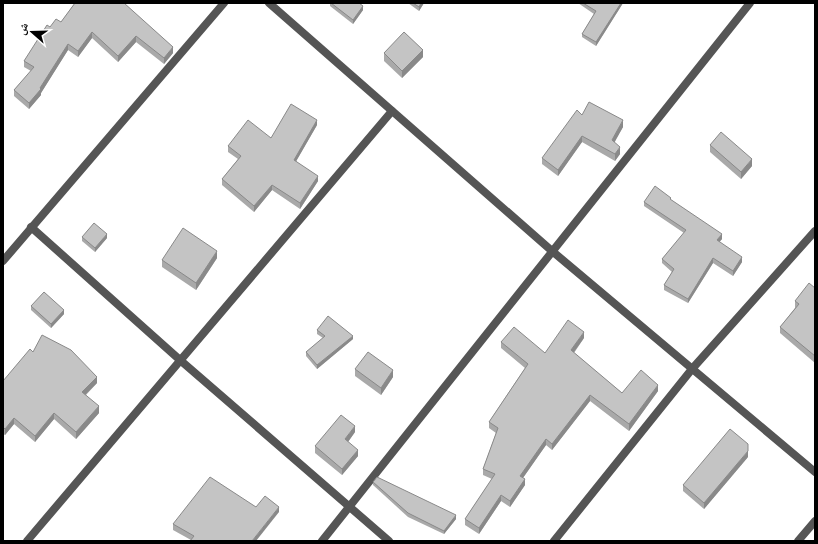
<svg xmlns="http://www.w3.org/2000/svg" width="818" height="544" font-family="'Public Sans','Noto Naskh Arabic',sans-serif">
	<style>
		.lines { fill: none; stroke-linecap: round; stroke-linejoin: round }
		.street { stroke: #555; stroke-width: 8 }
		.wall { fill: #a9a9a9 }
		.shaded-wall { fill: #898989 }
		.building { fill: #c4c4c4; stroke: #898989 }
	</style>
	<rect width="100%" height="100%" fill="#fff"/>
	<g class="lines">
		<g class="street">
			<polyline points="269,3 552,251 815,472"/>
			<polyline points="31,227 180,360 389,541"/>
			<polyline points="3,261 224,3"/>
			<polyline points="27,541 392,111"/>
			<polyline points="322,541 750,3"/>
			<polyline points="554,541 692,369 815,231"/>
			<polyline points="798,541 815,521"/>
		</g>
	</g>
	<g class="wall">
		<polygon points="75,3 173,53 164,64 136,42 118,62 92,38 78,57 68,50 41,93 41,95 29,109 14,96 14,90 31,71 24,67 24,61 50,27 61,22"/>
		<polygon points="330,3 359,3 363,10 353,24 330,6"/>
		<polygon points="408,3 424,3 419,11"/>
		<polygon points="578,3 623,3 596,46 582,37 582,34 594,14"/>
		<polygon points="384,53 423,57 402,78 384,61"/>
		<polygon points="582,115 623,127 614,142 620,154 615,161 582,142 558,176 542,164 542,158"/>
		<polygon points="317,125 296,161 318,181 300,209 272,190 254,212 222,185 222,179 238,159 228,152 228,146 271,138"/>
		<polygon points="710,145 752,166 741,179 710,152"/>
		<polygon points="671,200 722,239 719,242 742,262 733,276 713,263 688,303 664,290 664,285 672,272 662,263 662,259 684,233 644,206 644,202"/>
		<polygon points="82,237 107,238 95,252 82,241"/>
		<polygon points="217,258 196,290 162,267 162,260"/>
		<polygon points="815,288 815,363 780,333 780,327 795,308 795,301"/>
		<polygon points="31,306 64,314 51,328 31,310"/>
		<polygon points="317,330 353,339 317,369 306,356 306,352 323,338 317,334"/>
		<polygon points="584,338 574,353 622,393 658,391 629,431 590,401 552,450 546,445 523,478 525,485 510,507 501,501 479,534 465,525 465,519 492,479 483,475 483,469 496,433 489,428 489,422 525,368 501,348 501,342 545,353"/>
		<polygon points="355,369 393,377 381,395 355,376"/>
		<polygon points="3,381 97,383 86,395 99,413 76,439 54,419 35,442 14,424 5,435 3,434"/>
		<polygon points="355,432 348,442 358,456 342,475 315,453 315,446"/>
		<polygon points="748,457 704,509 683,491 683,485"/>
		<polygon points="373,482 456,519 444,534 408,517 373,485"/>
		<polygon points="256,507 279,512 191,540 173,530 173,524"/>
	</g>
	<g class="shaded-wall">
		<polygon points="421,3 424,3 419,11 419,7"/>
		<polygon points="621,3 623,3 596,46 596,42"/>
		<polygon points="363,6 363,10 353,24 353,20"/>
		<polygon points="92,32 92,38 78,57 78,51"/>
		<polygon points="136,36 136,42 118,62 118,56"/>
		<polygon points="68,44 68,50 41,93 41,95 29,109 29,103 40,88"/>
		<polygon points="173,47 173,53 164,64 164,58"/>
		<polygon points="423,50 423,57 402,78 402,71"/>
		<polygon points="317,120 317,125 294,165 294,160"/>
		<polygon points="623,120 623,127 612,147 612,140"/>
		<polygon points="582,136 582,142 558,176 558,170"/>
		<polygon points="620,147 620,154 615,161 615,154"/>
		<polygon points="752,159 752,166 741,179 741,172"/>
		<polygon points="318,176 318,181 300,209 300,203"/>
		<polygon points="272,185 272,190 254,212 254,206"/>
		<polygon points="107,234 107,238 95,252 95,248"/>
		<polygon points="722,234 722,239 717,245 717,240"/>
		<polygon points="217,251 217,258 196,290 196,283"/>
		<polygon points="742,257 742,262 733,276 733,271"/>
		<polygon points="713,258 713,263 688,303 688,299"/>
		<polygon points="64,310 64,314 51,328 51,324"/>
		<polygon points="584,332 584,338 571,356 571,350"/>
		<polygon points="353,336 353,339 317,369 317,365"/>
		<polygon points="393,370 393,377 381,395 381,388"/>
		<polygon points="97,377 97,383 82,398 82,392"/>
		<polygon points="658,385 658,391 629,431 629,424"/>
		<polygon points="590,395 590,401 552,450 552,444"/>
		<polygon points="99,406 99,413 76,439 76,432"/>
		<polygon points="54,413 54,419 35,442 35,436"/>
		<polygon points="14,418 14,424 5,435 5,429"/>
		<polygon points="355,426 355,432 345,446 345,439"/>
		<polygon points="546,439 546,445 520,482 520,476"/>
		<polygon points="358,450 358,456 342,475 342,469"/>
		<polygon points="748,451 748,457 704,509 704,503"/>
		<polygon points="525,479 525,485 510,507 510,501"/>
		<polygon points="501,495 501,501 479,534 479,528"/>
		<polygon points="279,507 279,512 256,541 252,541"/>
		<polygon points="456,515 456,519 444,534 444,531"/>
	</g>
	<g class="building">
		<polygon points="75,3 124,3 173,47 164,58 136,36 118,56 92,32 78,51 68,44 40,88 41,89 29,103 14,90 34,67 24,61 47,25 50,27 56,19 61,22"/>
		<polygon points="331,3 359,3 363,6 353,20"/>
		<polygon points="413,3 421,3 419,7"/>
		<polygon points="583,3 621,3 596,42 582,34 596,11"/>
		<polygon points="404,32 423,50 402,71 384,53"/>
		<polygon points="589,102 623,120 612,140 620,147 615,154 582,136 558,170 542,158 577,110 582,115"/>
		<polygon points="291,104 317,120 294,160 318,176 300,203 272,185 254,206 222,179 241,156 228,146 248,120 271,138"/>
		<polygon points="721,132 752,159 741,172 710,145"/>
		<polygon points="655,186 671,198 670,199 722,234 717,240 742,257 733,271 713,258 688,299 664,285 674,269 662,259 686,230 644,202"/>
		<polygon points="94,223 107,234 95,248 82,237"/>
		<polygon points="183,228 217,251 196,283 162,260"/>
		<polygon points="809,283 815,288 815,356 780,327 799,304 795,301"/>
		<polygon points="44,292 64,310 51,324 31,306"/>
		<polygon points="328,316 353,336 317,365 306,352 325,336 317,330"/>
		<polygon points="568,320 584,332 571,350 622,393 641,370 658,385 629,424 590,395 552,444 546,439 520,476 525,479 510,501 501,495 479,528 465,519 495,474 483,469 498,428 489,422 528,364 501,342 514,327 545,353"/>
		<polygon points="42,335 71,350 97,377 82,392 99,406 76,432 54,413 35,436 14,418 5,429 3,427 3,381 30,349 33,352"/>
		<polygon points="368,352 393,370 381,388 355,369"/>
		<polygon points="341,415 355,426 345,439 358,450 342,469 315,446"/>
		<polygon points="730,429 748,444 748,451 704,503 683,485"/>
		<polygon points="210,477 256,507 265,496 279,507 252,541 190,541 194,536 173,524"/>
		<polygon points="377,477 456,515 444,531 408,513 373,482"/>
	</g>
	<rect width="818" height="544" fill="none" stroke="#000000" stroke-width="8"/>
	<g transform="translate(32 32) rotate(290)" stroke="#ffffff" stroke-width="3" paint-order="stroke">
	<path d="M0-3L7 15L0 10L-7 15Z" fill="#000000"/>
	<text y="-6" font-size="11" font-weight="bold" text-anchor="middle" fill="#000000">ش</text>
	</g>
</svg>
